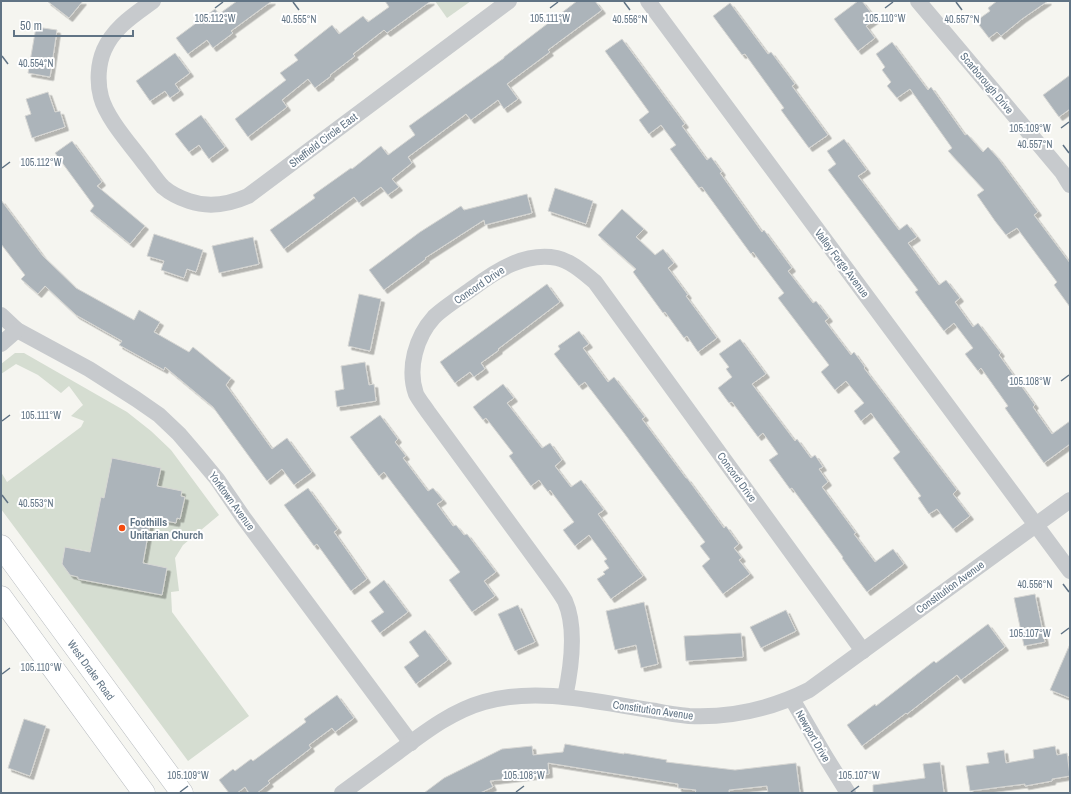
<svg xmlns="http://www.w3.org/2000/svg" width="1071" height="794" font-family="'Archivo Narrow',sans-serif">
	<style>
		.green { fill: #d5ddd1; fill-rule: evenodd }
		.building { fill: #acb4ba; stroke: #d6d6d3; filter: url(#shadow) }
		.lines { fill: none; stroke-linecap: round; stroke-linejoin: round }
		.primary-casing { stroke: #b7bbbf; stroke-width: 23 }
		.minor { stroke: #c7cacd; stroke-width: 16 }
		.primary { stroke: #fff; stroke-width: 22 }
		.ticks { fill: none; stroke: #617485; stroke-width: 1.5 }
		.poi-dot { fill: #f44c11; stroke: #fff; stroke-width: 1.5 }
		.labels { text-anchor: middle; stroke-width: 4; stroke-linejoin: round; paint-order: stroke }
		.street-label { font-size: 11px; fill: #617485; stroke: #fff }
		.poi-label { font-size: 11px; font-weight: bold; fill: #617485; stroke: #fff; text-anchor: start }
		.ticks-label { font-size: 10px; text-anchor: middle; fill: #617485; stroke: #fff; stroke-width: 4; stroke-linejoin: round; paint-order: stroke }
	</style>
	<defs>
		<filter id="shadow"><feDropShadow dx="3.5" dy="3.5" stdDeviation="0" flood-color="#0004"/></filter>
	</defs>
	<rect width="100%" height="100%" fill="#f5f5f0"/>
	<g class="green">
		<polygon points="435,1 471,1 447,18"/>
		<path d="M15 353H24L127 412 151 431 171 450 219 515 183 545 175 558 179 591 171 592 172 612 249 716 188 761 1 509V472L7 482 81 427 84 421 71 416 83 405 69 386 61 393 38 375 16 364 1 374V364ZM112 458 161 468 157 486 182 491 181 496 185 497 180 519 151 518 143 563 167 568 162 595 78 579V577L70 575 62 564 65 547 99 553 112 542 93 537 101 497 104 498Z"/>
	</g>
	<g class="building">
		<polygon points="47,1 83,1 69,18"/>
		<polygon points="237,1 272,1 231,31 233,33 213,48 207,40 188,54 176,38 215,9 219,14"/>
		<polygon points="385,1 431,1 387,33 384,30 353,54 355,56 330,75 331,76 315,88 308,79 282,100 287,107 248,137 235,119 286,80 280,73 298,60 294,55 332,25 339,34 363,16 368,22 389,7"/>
		<polygon points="577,1 595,1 602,10 548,50 550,52 507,84 518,99 504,109 498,100 471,120 466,114 408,157 412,163 392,179 399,187 388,195 381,187 359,203 354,197 284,249 270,230 315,198 313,195 351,168 352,169 381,146 388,155 415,135 409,126 504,58 504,57"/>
		<polygon points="858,1 862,1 876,19 866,26 875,38 858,51 834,19"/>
		<polygon points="997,1 1048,1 1022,19 1001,36 997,32 989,38 976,21 990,11 988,8"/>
		<polygon points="730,3 768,54 771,52 795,84 792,86 828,135 809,148 781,110 784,108 745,54 742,55 713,16"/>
		<polygon points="36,27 57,30 50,77 28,73"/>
		<polygon points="622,39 685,124 682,126 707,160 711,157 722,172 720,173 762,232 764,230 792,268 788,271 813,303 816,301 829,318 825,321 851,355 854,352 865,367 864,368 957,490 953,494 970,516 953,529 937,509 929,514 918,498 921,496 893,458 900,452 871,413 861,421 854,411 864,403 846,381 835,390 821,372 829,365 778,298 784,293 753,252 751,254 702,187 699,188 670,149 676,145 661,125 649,134 639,120 649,112 605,51"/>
		<polygon points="892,42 928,90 931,87 965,135 967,134 983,152 988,147 998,158 1038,212 1034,215 1070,263 1070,307 1054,285 1057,282 1017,228 1006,235 995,221 977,195 984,190 948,151 952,148 910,89 897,98 887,86 891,82 882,70 885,67 876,54"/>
		<polygon points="175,53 190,73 175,84 180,91 170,98 165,91 150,101 136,81"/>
		<polygon points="1070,75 1070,109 1059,117 1043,95"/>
		<polygon points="48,92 55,112 60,111 65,127 32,138 25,116 31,114 26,99"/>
		<polygon points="201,115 225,147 209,159 199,145 189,152 175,134"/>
		<polygon points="844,139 867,170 858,176 899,230 907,224 917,237 908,243 939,285 946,280 960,298 955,302 973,327 978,323 1001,353 999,355 1035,405 1033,407 1052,434 1070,421 1070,444 1044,463 1005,408 1008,406 981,368 978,371 965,354 973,348 954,323 944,331 915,292 918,290 828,170 836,164 827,151"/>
		<polygon points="72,141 102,182 97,186 145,226 130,244 90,211 94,206 55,153"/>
		<polygon points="555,188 593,201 586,224 548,211"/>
		<polygon points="527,194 532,213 485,225 484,220 425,258 426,259 384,290 369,270 420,232 461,206 464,210"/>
		<polygon points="1,200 43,256 76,288 134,320 139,310 160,322 154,332 189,352 193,347 231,378 226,385 272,449 287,438 312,472 294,485 282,469 267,481 213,407 165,367 164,370 119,345 122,341 76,315 45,286 38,294 21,279 25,275 1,244"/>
		<polygon points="622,209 644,229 636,237 655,255 663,249 674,263 668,268 688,295 686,296 717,338 698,352 687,336 684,338 665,312 663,313 633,272 636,269 598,235"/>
		<polygon points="154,234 203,250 196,272 187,269 184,278 161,270 164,261 147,256"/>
		<polygon points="253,237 259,264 219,273 212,246"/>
		<polygon points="547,284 560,302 498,349 499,350 481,363 485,369 474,377 470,372 455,383 440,362"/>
		<polygon points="359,294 381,299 370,351 348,346"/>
		<polygon points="579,331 589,344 583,348 608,382 614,377 645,417 642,419 686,478 687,478 724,528 726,526 739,544 734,548 742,558 739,560 750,574 723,594 702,566 710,559 700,546 705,542 624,433 585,382 579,386 554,354 560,349 558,346"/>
		<polygon points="740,339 766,374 752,384 795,441 797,439 811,458 815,455 823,467 819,469 828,482 822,487 856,533 854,534 875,562 893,549 904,564 867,592 842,558 843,557 792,488 790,489 769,460 778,454 763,433 758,437 732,402 729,403 718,388 732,377 726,369 729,367 719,354"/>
		<polygon points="365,362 369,385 374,384 376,401 337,407 335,391 344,389 341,366"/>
		<polygon points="503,384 514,398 507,403 542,448 550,443 562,460 555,466 571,487 581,480 604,510 598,514 643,576 611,599 597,579 605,574 603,572 609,568 604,561 607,559 589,535 575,546 563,530 574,522 550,490 548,492 539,480 531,486 509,456 513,453 486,418 483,420 473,407"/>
		<polygon points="380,415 398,439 395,442 406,456 403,458 428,491 433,488 443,500 437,504 453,526 456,525 464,535 467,534 496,572 484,581 495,596 472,612 449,580 460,572 384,472 379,476 350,437"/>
		<polygon points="112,458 161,468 157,486 182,491 181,496 185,497 180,519 177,518 176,523 151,518 143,563 167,568 162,595 78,579 78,577 70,575 62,564 65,547 90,552 101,497 104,498"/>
		<polygon points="308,488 338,529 334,532 367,579 351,591 317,544 314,546 284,505"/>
		<polygon points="384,580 408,612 380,633 371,621 384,612 369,592"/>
		<polygon points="1035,594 1045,642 1024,646 1014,598"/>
		<polygon points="644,602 658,664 641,668 636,645 615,650 606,611"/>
		<polygon points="518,605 535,642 515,651 498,614"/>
		<polygon points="786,610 796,631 761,648 750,627"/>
		<polygon points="988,624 1005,647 961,680 957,675 907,714 906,713 862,746 847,725 875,704 876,706 934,661 936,663"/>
		<polygon points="425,630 448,660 416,684 404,667 419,656 409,642"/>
		<polygon points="741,633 743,657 686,661 684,636"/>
		<polygon points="1070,644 1070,698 1050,690"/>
		<polygon points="337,695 354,718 335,732 332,728 309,745 311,748 268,781 270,783 257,793 249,793 245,787 237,793 229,793 219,780 233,769 235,771 251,759 253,761 306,722 304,719"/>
		<polygon points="24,719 46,726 30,776 8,768"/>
		<polygon points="565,744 624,754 624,753 667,760 666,762 735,770 796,763 800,793 768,793 767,786 729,790 729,793 695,793 696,790 678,788 678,784 548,763 549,774 490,781 493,787 480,793 424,793 444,778 502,749 532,746 533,755 563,752"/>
		<polygon points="1055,746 1057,755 1067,753 1070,776 1052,779 1052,781 1025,786 1025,784 970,791 966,766 989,763 987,753 1004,750 1006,763 1034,758 1033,750"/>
		<polygon points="940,762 944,793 873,793 873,785 925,778 923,764"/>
	</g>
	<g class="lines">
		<g class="primary-casing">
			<g id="primary">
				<polyline points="1,546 182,793"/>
				<polyline points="1,597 144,793"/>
			</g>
		</g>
		<g class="minor">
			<path d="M153 1C134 15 114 27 104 50 98 64 97 82 101 97 107 119 130 144 144 163 150 170 156 180 163 187 170 193 180 198 189 201 209 208 230 204 248 196L509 1"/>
			<polyline points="648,1 1070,571"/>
			<polyline points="918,1 1062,172 1070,185"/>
			<polyline points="1,315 17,330 89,369 136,399 159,415 179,434 197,455 217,479 243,517 411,743"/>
			<polyline points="1,344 17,330"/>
			<path d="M565 697C571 669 577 628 565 601 561 594 556 587 551 580L428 412C424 406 419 400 416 394 407 368 416 337 434 317 443 308 462 296 473 288 497 270 525 252 557 258 571 261 584 273 595 282L863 651"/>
			<polyline points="792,699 825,756 848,793"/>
			<path d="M342 793C361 779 380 765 398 752 425 732 452 711 484 702 539 686 601 703 656 711 666 713 678 715 689 716 731 718 771 709 809 690L1070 500"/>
		</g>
		<use href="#primary" class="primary"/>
	</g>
	<path class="ticks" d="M293 2 299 10M624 2 630 10M956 2 962 10M215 8 223 2M550 8 558 2M885 8 893 2M2 56 8 64M1061 128 1069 122M1063 145 1069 153M2 168 10 162M1061 381 1069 375M2 421 10 415M2 495 8 503M1063 584 1069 592M1061 634 1069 628M2 674 10 668M180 792 188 786M516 792 524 786M851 792 859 786"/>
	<circle class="poi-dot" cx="122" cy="528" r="4"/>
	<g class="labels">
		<g class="street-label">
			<text transform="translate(987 83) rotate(50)" y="4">Scarborough Drive</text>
			<text transform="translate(323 140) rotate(-37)" y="4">Sheffield Circle East</text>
			<text transform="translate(842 263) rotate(53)" y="4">Valley Forge Avenue</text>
			<text transform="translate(479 285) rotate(-34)" y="4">Concord Drive</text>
			<text transform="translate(737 477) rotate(54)" y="4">Concord Drive</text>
			<text transform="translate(232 501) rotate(54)" y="4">Yorktown Avenue</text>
			<text transform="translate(950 587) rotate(-36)" y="4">Constitution Avenue</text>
			<text transform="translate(91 670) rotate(54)" y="4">West Drake Road</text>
			<text transform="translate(653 710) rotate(8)" y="4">Constitution Avenue</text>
			<text transform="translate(813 736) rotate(60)" y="4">Newport Drive</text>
		</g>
		<g class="poi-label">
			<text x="130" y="526">Foothills<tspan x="130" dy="13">Unitarian Church</tspan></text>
		</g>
	</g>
	<g class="ticks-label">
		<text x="550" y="22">105.111°W</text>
		<text x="885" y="22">105.110°W</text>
		<text x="215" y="22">105.112°W</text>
		<text x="299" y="23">40.555°N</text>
		<text x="630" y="23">40.556°N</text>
		<text x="962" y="23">40.557°N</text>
		<text x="36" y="67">40.554°N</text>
		<text x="1030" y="132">105.109°W</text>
		<text x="1035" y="148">40.557°N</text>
		<text x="41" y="166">105.112°W</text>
		<text x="1030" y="385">105.108°W</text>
		<text x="41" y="419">105.111°W</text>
		<text x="36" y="507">40.553°N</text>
		<text x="1035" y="588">40.556°N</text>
		<text x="1030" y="637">105.107°W</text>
		<text x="41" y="671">105.110°W</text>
		<text x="188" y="779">105.109°W</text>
		<text x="524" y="779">105.108°W</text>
		<text x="859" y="779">105.107°W</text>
	</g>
	<rect width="1071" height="794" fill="none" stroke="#617485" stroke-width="4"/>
	<path d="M14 30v6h119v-6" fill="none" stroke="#617485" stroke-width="2"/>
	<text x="20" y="30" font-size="12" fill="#617485" stroke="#ffffff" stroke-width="3" paint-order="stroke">50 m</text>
</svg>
